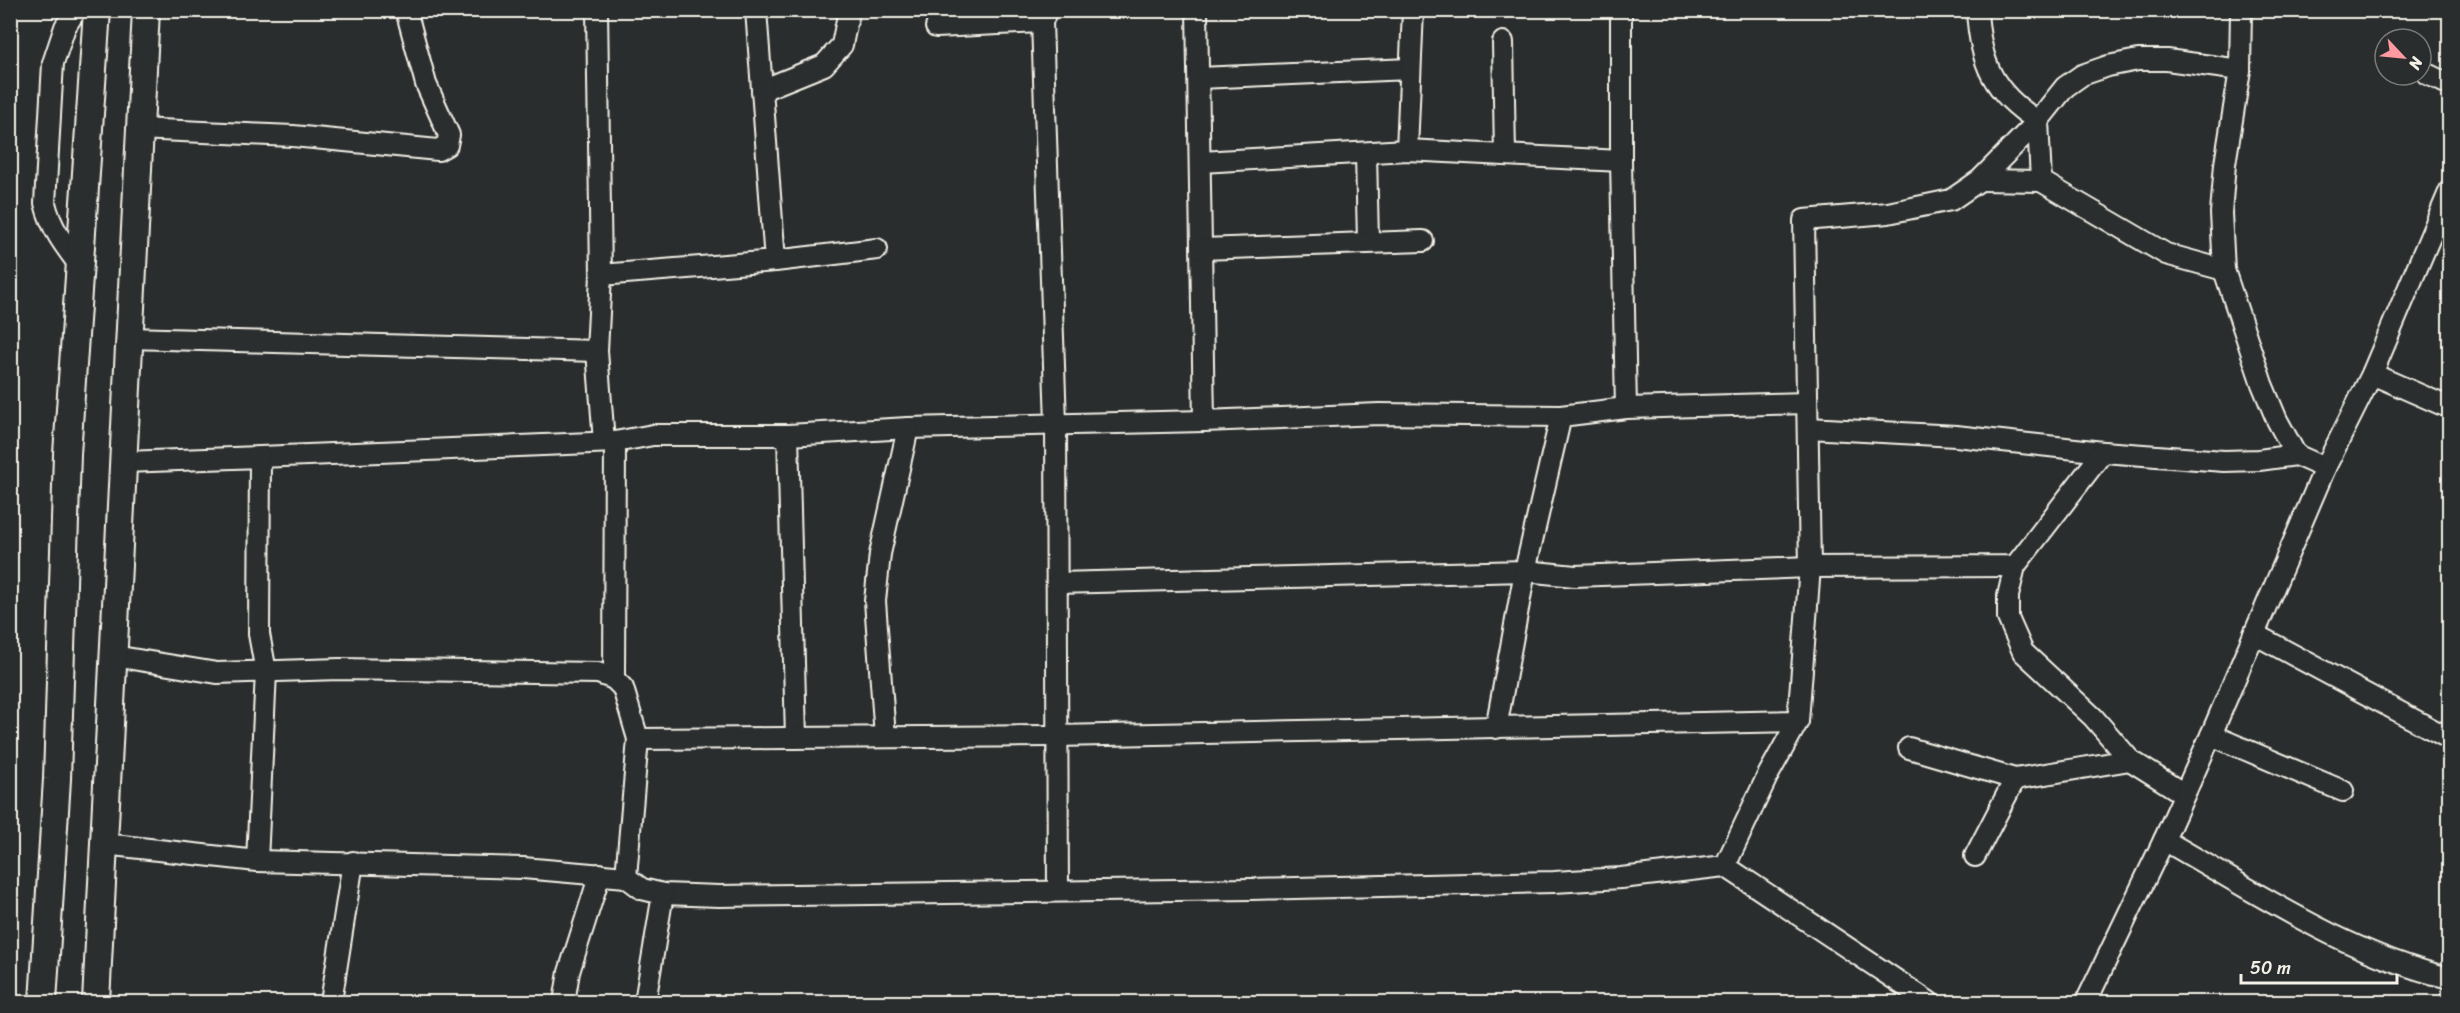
<svg xmlns="http://www.w3.org/2000/svg" width="2460" height="1013" font-family="Sriracha,sans-serif">
	<style>
		.lines { fill: none; stroke-linecap: round; stroke-linejoin: round }
		.minor-casing { stroke: #f4f1e8; stroke-width: 24 }
		.major-casing { stroke: #f4f1e8; stroke-width: 30 }
		.minor { stroke: #2a2d2e; stroke-width: 20 }
		.major { stroke: #2a2d2e; stroke-width: 26 }
	</style>
	<rect width="100%" height="100%" fill="#2a2d2e"/>
	<filter id="ink" filterUnits="userSpaceOnUse"><feTurbulence type="fractalNoise" baseFrequency=".0167" numOctaves="2"/><feDisplacementMap in="SourceGraphic" scale="12" xChannelSelector="R" yChannelSelector="G"/><feConvolveMatrix kernelMatrix="1 2 1 2 8 2 1 2 1" color-interpolation-filters="sRGB"/></filter>
	<g filter="url(#ink)">
		<g class="lines">
			<g class="minor-casing">
				<g id="minor">
					<path d="M76 10 65 27 53 63 45 203C51 228 64 245 80 266"/>
					<polyline points="597,10 601,275 597,351 604,442"/>
					<polyline points="1047,10 1042,22 1056,423 1058,890"/>
					<polyline points="1197,10 1204,421"/>
					<polyline points="1621,10 1621,161 1626,408"/>
					<path d="M1977 10C1980 63 1993 93 2038 121L2041 181"/>
					<polyline points="2241,10 2240,70 2225,164 2221,213 2224,270 2262,384 2277,420 2296,455"/>
					<polyline points="936,27 1042,22"/>
					<polyline points="1503,42 1505,155"/>
					<polyline points="2427,74 2450,85"/>
					<polyline points="1199,78 1410,69"/>
					<polyline points="762,90 824,65 842,45 849,10"/>
					<polyline points="138,129 293,136 438,150 447,145 449,135 426,84 406,10"/>
					<polyline points="1407,150 1413,10"/>
					<polyline points="1366,154 1368,242"/>
					<polyline points="1201,162 1407,150 1621,161"/>
					<polyline points="1980,180 2041,181 2166,254 2224,270"/>
					<polyline points="1202,249 1423,241"/>
					<polyline points="775,261 877,249"/>
					<polyline points="601,275 775,261 756,10"/>
					<polyline points="129,338 597,351"/>
					<polyline points="2372,374 2450,408"/>
					<polyline points="1808,428 1956,436 2103,452"/>
					<polyline points="788,435 796,738"/>
					<polyline points="260,457 615,442 653,435 788,435 908,428 1204,421 1379,414 1561,416 1626,408 1807,403"/>
					<polyline points="124,462 260,457 259,634 266,672 257,861"/>
					<polyline points="2015,566 2008,596 2008,618 2023,652 2093,717 2130,760 2184,794"/>
					<polyline points="1057,583 1525,571 1575,576 1810,567 2015,566 2103,452 2224,461 2259,460 2296,455 2325,468"/>
					<polyline points="2254,634 2450,739"/>
					<polyline points="114,656 217,673 339,669 598,673 614,679 623,688 638,739 626,877 642,889 663,894 719,896 1251,889 1554,882 1621,878 1725,866 1767,777 1798,721"/>
					<polyline points="614,679 615,442"/>
					<polyline points="1496,728 1525,571 1561,416"/>
					<polyline points="2211,735 2343,791"/>
					<polyline points="885,737 875,601 880,554 908,428"/>
					<polyline points="638,739 1056,736 1798,721 1810,567 1804,220 1888,213 1951,200 1980,180 2038,121 2065,87 2082,75 2108,66 2138,60 2167,60 2240,70"/>
					<polyline points="1909,748 2015,779 2130,760"/>
					<path d="M2164 840C2256 892 2346 954 2450 978"/>
					<polyline points="104,844 257,861 523,868 626,877"/>
					<polyline points="1975,856 2015,779"/>
					<polyline points="1725,866 1929,1002"/>
					<polyline points="331,1002 353,862"/>
					<polyline points="564,1002 569,972 600,874"/>
					<polyline points="645,1002 663,894"/>
					<polyline points="2086,1002 2164,840 2211,735 2325,468 2372,374 2450,190"/>
				</g>
			</g>
			<g class="major-casing">
				<g id="major">
					<polyline points="43,1002 57,779 67,454 97,10"/>
					<polyline points="96,1002 146,10"/>
				</g>
			</g>
			<use href="#minor" class="minor"/>
			<use href="#major" class="major"/>
		</g>
	</g>
	<rect width="2460" height="1013" fill="none" stroke="#2a2d2e" stroke-width="36"/>
	<rect x="18" y="18" width="2424" height="977" fill="none" stroke="#f4f1e8" stroke-width="2" filter="url(#ink)"/>
	<g transform="translate(2403 57) rotate(116)"><circle r="28" fill="#2a2d2e" stroke="#7b7b78" stroke-width="1.5"/>
	<path d="M0-4.5L10 22L0 15L-10 22Z" fill="#ff9aa2"/>
	<text y="-9" font-size="16" font-weight="bold" text-anchor="middle" fill="#f4f1e8">N</text>
	</g>
	<path d="M2241 974v9h156v-9" fill="none" stroke="#f4f1e8" stroke-width="3"/>
	<text x="2250" y="974" font-size="18" fill="#f4f1e8" stroke="#2a2d2e" stroke-width="4.5" paint-order="stroke">50 m</text>
</svg>
